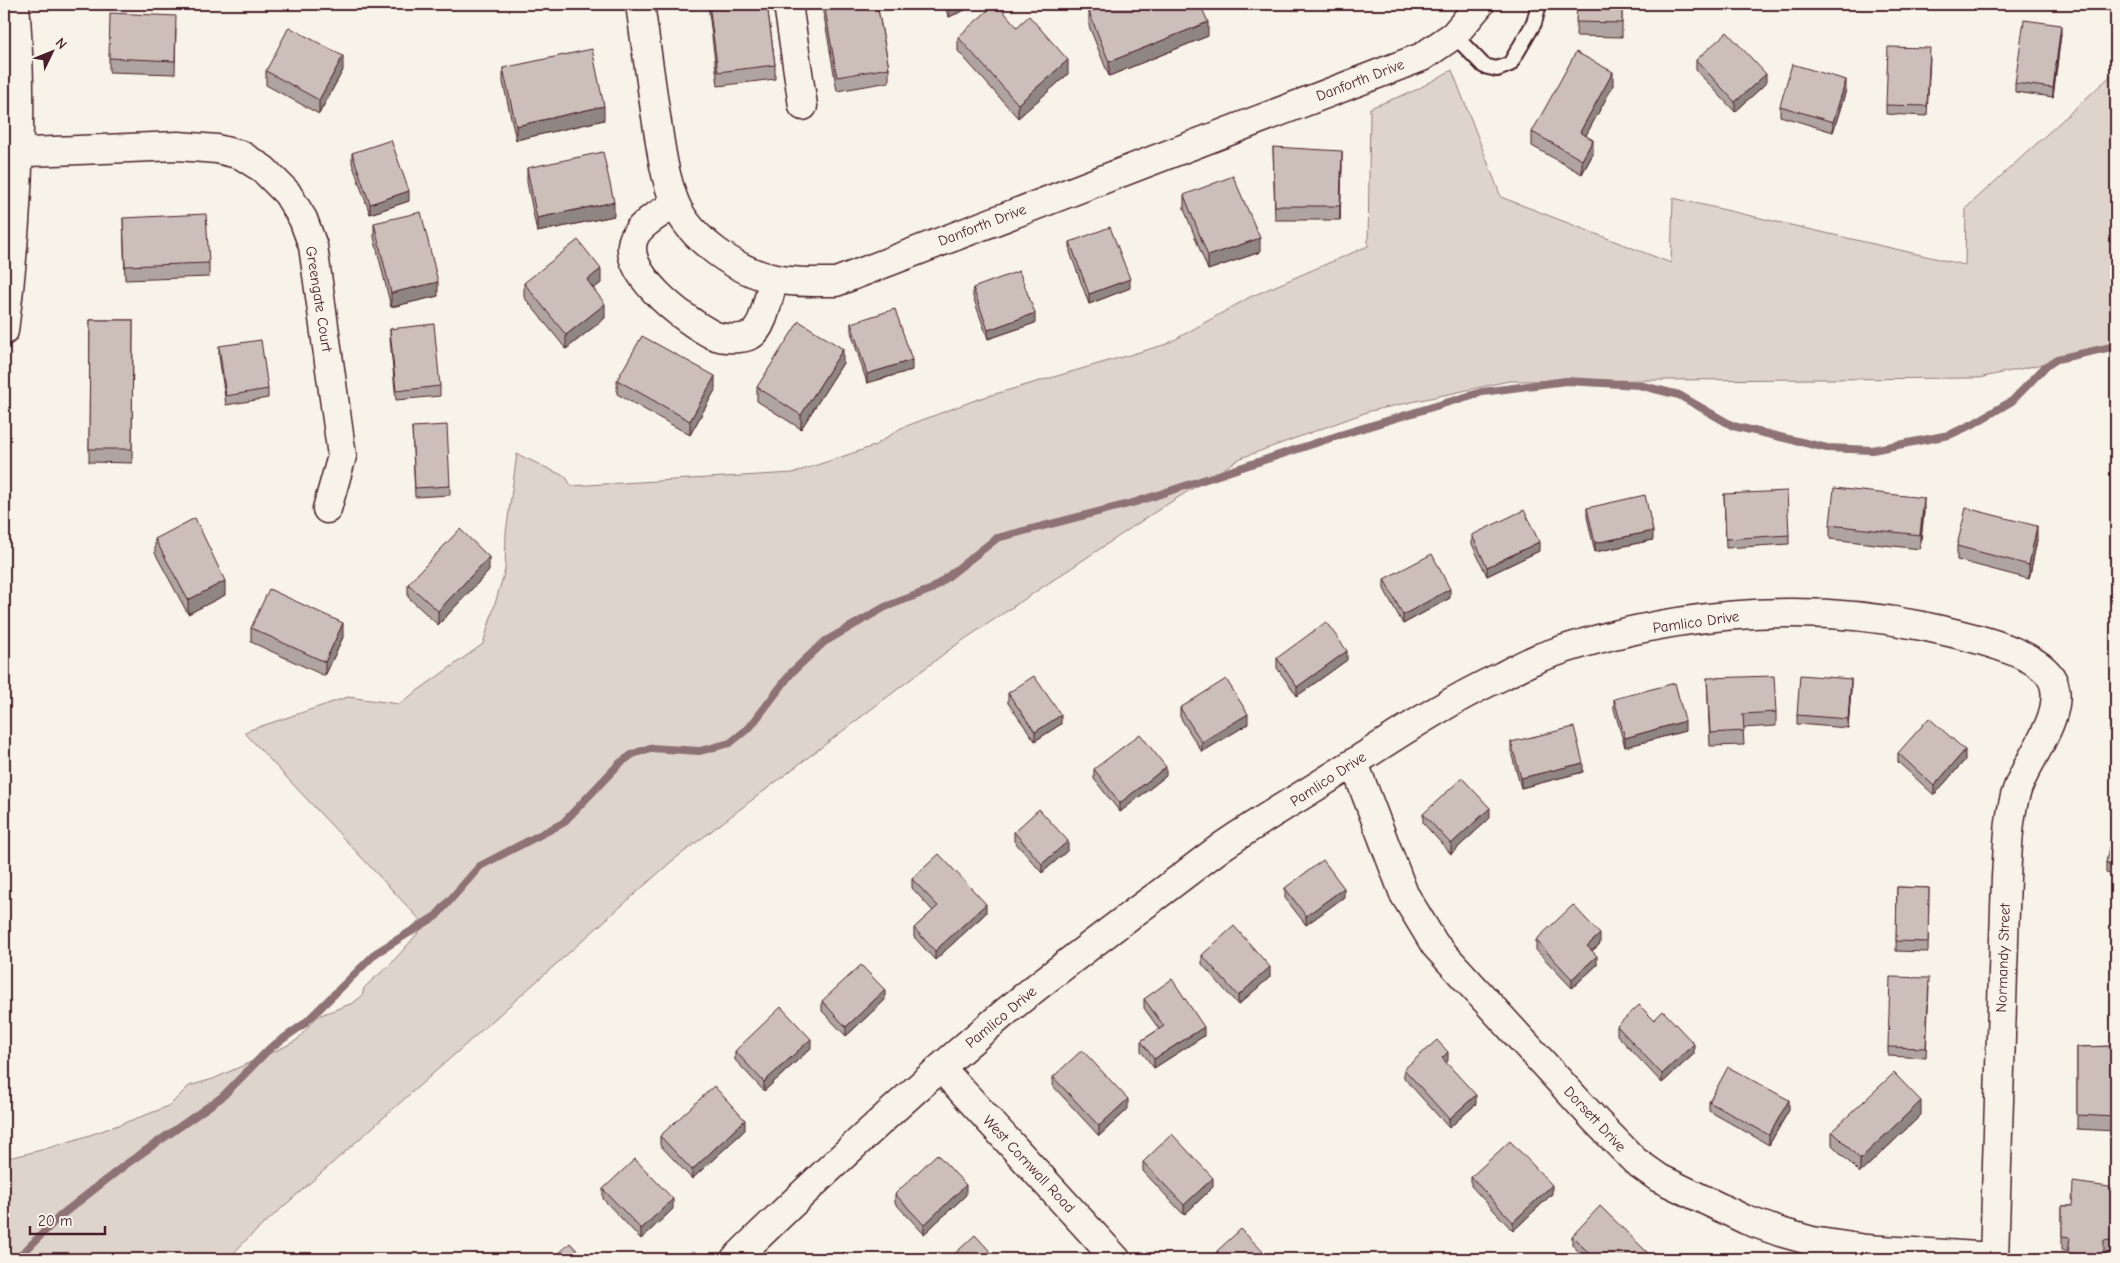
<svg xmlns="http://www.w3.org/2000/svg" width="2120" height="1263" font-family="'Comic Neue',sans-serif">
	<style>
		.green { fill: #ded4cc; stroke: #947a7c }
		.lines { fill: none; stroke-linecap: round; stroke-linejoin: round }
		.stream { stroke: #8e7275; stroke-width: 8 }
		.service-casing { stroke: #4a1f2b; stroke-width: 18 }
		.minor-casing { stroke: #4a1f2b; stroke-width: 31 }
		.primary-casing { stroke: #4a1f2b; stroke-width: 31 }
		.service { stroke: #f7f3e8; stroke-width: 14 }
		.minor { stroke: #f7f3e8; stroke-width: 28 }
		.primary { stroke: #f7f3e8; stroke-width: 28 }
		.wall { fill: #afa49f; stroke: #4a1f2b }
		.shaded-wall { fill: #8f8682; stroke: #4a1f2b }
		.building { fill: #ccbfb9; stroke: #4a1f2b }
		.labels { text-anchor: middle; stroke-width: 4; stroke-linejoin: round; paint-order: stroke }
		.street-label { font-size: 15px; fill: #4a1f2b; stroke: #f7f3e8 }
	</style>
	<rect width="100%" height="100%" fill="#f7f3e8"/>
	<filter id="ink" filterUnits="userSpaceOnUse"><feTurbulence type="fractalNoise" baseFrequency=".02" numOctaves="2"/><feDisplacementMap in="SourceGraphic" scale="10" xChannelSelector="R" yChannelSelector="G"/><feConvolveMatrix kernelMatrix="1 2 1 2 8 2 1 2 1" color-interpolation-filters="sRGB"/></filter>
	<g filter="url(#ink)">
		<path class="green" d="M1452 70 1501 197 1671 263 1673 198 1965 265 1966 208 2116 71V348L1979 378 1509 381 1370 411 1241 458 1155 512 953 647 672 861 247 1239 228 1259H4V1159C57 1148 108 1129 159 1110L170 1105 189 1086 213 1079 284 1047 297 1040 318 1016 353 1003 362 996 364 988 371 981 390 965 418 933 423 923 244 732 348 697 399 704 483 644 505 570 506 533 517 454 566 477 571 486 793 473 874 446 901 428 978 399 1167 344 1250 297 1368 246 1370 108 1416 90Z"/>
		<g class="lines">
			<polyline class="stream" points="17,1259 60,1216 125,1165 222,1097 270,1048 304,1024 376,953 436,916 480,866 563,823 620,763 633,754 650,748 700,751 730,743 750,727 792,672 824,642 885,607 932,589 997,538 1136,502 1340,435 1482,392 1566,381 1639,385 1679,395 1733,426 1827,448 1872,450 1949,435 1973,424 2012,401 2045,367 2057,359 2116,346"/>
			<g class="service-casing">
				<polyline id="service" points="1454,35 1484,66 1497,69 1510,64 1534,23 1539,4"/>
			</g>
			<g class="minor-casing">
				<g id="minor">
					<path d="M640 4C645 39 650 74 655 110 660 141 663 173 675 203 690 239 738 272 775 279 795 283 815 282 836 282L1422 57 1454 35 1480 4"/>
					<polyline points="788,4 803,106"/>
					<polyline points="4,153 178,146 217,149 241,155 263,169 287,193 303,219 313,246 342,456 327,509"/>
					<path d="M675 204C663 212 644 221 636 234 614 269 687 322 713 335 723 339 741 340 751 335 764 328 769 293 774 279"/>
					<polyline points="1354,763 1404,894 1435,945 1596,1121 1635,1161 1659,1178 1746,1220 1780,1232 1812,1241 1866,1249 1994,1257"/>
					<polyline points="941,1068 1116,1259"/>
					<path d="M735 1259C823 1173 913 1089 1008 1010 1053 973 1100 938 1147 903 1173 884 1198 864 1224 845 1260 820 1299 798 1336 774 1390 740 1443 703 1502 676 1515 669 1528 662 1541 657 1661 614 1797 600 1922 626 1954 633 2044 650 2054 684 2064 717 2027 760 2017 790 2008 816 2008 850 2006 877L1994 1259"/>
				</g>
			</g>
			<g class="primary-casing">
				<path id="primary" d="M4 331C18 223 24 113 15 4"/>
			</g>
			<use href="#service" class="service"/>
			<use href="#minor" class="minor"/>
			<use href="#primary" class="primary"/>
		</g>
		<g class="wall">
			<polygon points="708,4 767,4 775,65 775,79 718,86"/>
			<polygon points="822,4 877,4 889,68 889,82 837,91"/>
			<polygon points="943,4 978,4 949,17"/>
			<polygon points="1577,4 1622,4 1622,37 1576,36"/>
			<polygon points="1089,12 1208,36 1109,76 1089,26"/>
			<polygon points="1017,27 1068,74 1018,118 958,51 958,37"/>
			<polygon points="176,29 175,74 109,72 109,58"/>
			<polygon points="2061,34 2053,97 2015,92 2015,83"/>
			<polygon points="1930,58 1927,116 1886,114 1886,105"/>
			<polygon points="1696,60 1766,83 1735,112 1696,70"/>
			<polygon points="503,68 604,120 516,140 503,82"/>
			<polygon points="343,70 319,114 266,85 266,71"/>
			<polygon points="1613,86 1586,135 1593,154 1582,174 1532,146 1532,132"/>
			<polygon points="1846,90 1833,132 1780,116 1780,106"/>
			<polygon points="1273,147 1342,165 1340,220 1275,220"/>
			<polygon points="352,153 409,201 370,214 352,163"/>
			<polygon points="527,168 614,216 537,232 527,182"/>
			<polygon points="1184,195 1260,252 1208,270 1184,209"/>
			<polygon points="123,218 209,263 209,277 125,280"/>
			<polygon points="374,223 438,296 391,307 374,237"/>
			<polygon points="1070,242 1130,288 1089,304 1070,252"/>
			<polygon points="524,283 601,283 593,289 605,318 566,349 524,297"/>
			<polygon points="973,288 1035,323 988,339 973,297"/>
			<polygon points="90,320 133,320 132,463 89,462"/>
			<polygon points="851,323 912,370 867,383 851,332"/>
			<polygon points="390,329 440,386 440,396 396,400 390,339"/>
			<polygon points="219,346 268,389 268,398 226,405 219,356"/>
			<polygon points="843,363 801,429 757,401 757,387"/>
			<polygon points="617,380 715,390 690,435 617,394"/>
			<polygon points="412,427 450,486 450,495 415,497"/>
			<polygon points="1724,494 1789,535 1789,544 1726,548"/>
			<polygon points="1587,508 1653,540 1595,552 1587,517"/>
			<polygon points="1924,512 1920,549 1830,539 1830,525"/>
			<polygon points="1472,535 1539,551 1487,576 1472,544"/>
			<polygon points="155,539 225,595 188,614 155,553"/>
			<polygon points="2037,540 2029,579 1957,560 1957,546"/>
			<polygon points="489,571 438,625 408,597 408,584"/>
			<polygon points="1384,579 1450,598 1403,624 1384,589"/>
			<polygon points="251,628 343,637 325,676 251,642"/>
			<polygon points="1277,658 1347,660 1297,696 1277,668"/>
			<polygon points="1707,678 1776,712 1776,726 1743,728 1744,745 1710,746"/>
			<polygon points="1851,689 1848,728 1797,724 1797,715"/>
			<polygon points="1008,693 1061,724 1035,741 1008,703"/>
			<polygon points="1614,699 1685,731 1625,747 1614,709"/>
			<polygon points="1180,708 1248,724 1202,752 1180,717"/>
			<polygon points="1511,742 1583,772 1521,788 1511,752"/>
			<polygon points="1898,753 1965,760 1934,795 1898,762"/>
			<polygon points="1094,769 1166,776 1120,812 1094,779"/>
			<polygon points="1423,814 1490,818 1451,854 1423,823"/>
			<polygon points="2116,826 2116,875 2106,873 2106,863"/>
			<polygon points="1014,832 1068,850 1042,873 1014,841"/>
			<polygon points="912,879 986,913 935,960 914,937 914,928 933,911 912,888"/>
			<polygon points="1897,887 1929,888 1928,952 1896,951"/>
			<polygon points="1285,888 1344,897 1306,925 1285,898"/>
			<polygon points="1536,940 1600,944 1592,951 1597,965 1572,988 1536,950"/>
			<polygon points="1202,955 1270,977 1238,1005 1202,964"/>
			<polygon points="1929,987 1926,1058 1888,1056 1888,1047"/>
			<polygon points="1144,999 1204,1036 1154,1068 1141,1051 1141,1041 1159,1029 1144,1008"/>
			<polygon points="885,1000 846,1036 822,1011 822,1001"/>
			<polygon points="1654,1020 1694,1054 1662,1083 1617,1035 1617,1026"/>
			<polygon points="2116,1046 2116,1131 2077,1129 2077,1047"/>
			<polygon points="811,1048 764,1091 735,1060 735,1051"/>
			<polygon points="1448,1061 1446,1063 1476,1104 1449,1128 1404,1078 1404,1069"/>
			<polygon points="1053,1077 1128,1109 1099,1136 1053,1086"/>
			<polygon points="1709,1102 1789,1110 1769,1145 1709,1111"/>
			<polygon points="1921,1115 1860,1173 1832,1145 1832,1131"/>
			<polygon points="745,1130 692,1179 660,1145 660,1136"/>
			<polygon points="1143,1162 1213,1187 1184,1215 1143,1171"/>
			<polygon points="1471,1177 1552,1194 1513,1231 1471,1186"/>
			<polygon points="2116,1188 2116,1255 2104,1254 2104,1259 2068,1259 2068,1250 2062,1250 2062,1206 2072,1206"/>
			<polygon points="603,1189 673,1209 641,1239 603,1199"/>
			<polygon points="895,1194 966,1195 924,1234 895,1203"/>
			<polygon points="1572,1236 1652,1259 1586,1259 1572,1245"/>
			<polygon points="1217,1251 1270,1259 1217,1259"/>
		</g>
		<g class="shaded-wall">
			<polygon points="949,4 978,4 949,17"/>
			<polygon points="1208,22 1208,36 1109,76 1109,62"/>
			<polygon points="2061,25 2061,34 2053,97 2053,88"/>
			<polygon points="343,56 343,70 319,114 319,100"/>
			<polygon points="1068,60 1068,74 1018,118 1018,104"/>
			<polygon points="1613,72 1613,86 1580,146 1580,132"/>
			<polygon points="1766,74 1766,83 1735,112 1735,102"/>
			<polygon points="1846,80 1846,90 1833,132 1833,122"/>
			<polygon points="604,106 604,120 516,140 516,126"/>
			<polygon points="1593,140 1593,154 1582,174 1582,160"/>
			<polygon points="1342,151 1342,165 1340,220 1340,206"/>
			<polygon points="409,191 409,201 370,214 370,204"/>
			<polygon points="614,202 614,216 537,232 537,218"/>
			<polygon points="1260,238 1260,252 1208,270 1208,256"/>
			<polygon points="601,269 601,283 587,294 587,280"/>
			<polygon points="1130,279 1130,288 1089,304 1089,294"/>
			<polygon points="438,282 438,296 391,307 391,293"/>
			<polygon points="605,304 605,318 566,349 566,335"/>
			<polygon points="1035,313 1035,323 988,339 988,330"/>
			<polygon points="843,349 843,363 801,429 801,415"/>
			<polygon points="912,360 912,370 867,383 867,374"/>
			<polygon points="715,376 715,390 690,435 690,421"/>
			<polygon points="1924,498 1924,512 1920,549 1920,535"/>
			<polygon points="2037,526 2037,540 2029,579 2029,565"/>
			<polygon points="1653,531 1653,540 1595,552 1595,543"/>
			<polygon points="1539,542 1539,551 1487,576 1487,567"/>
			<polygon points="489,557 489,571 438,625 438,611"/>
			<polygon points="225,581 225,595 188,614 188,600"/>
			<polygon points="1450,589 1450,598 1403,624 1403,615"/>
			<polygon points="343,623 343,637 325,676 325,662"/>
			<polygon points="1347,651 1347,660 1297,696 1297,687"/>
			<polygon points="1851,679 1851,689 1848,728 1848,719"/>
			<polygon points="1248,714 1248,724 1202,752 1202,742"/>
			<polygon points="1061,715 1061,724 1035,741 1035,732"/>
			<polygon points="1685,721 1685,731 1625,747 1625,738"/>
			<polygon points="1965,750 1965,760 1934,795 1934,786"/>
			<polygon points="1583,763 1583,772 1521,788 1521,778"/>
			<polygon points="1166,767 1166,776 1120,812 1120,803"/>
			<polygon points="1490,808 1490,818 1451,854 1451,844"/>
			<polygon points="1068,841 1068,850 1042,873 1042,864"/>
			<polygon points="1344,888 1344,897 1306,925 1306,916"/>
			<polygon points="986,904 986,913 935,960 935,951"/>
			<polygon points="1600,934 1600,944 1587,955 1587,946"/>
			<polygon points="1597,956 1597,965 1572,988 1572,979"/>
			<polygon points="1270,967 1270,977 1238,1005 1238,996"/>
			<polygon points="885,990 885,1000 846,1036 846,1027"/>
			<polygon points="1204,1027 1204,1036 1154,1068 1154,1059"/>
			<polygon points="811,1039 811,1048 764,1091 764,1082"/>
			<polygon points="1694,1044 1694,1054 1662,1083 1662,1074"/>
			<polygon points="1448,1052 1448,1061 1442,1067 1442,1058"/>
			<polygon points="1476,1095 1476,1104 1449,1128 1449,1119"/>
			<polygon points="1128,1099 1128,1109 1099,1136 1099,1126"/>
			<polygon points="1789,1100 1789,1110 1769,1145 1769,1135"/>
			<polygon points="1921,1101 1921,1115 1860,1173 1860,1159"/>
			<polygon points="745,1120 745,1130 692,1179 692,1170"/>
			<polygon points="1213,1178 1213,1187 1184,1215 1184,1205"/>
			<polygon points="966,1185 966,1195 924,1234 924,1225"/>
			<polygon points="1552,1185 1552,1194 1513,1231 1513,1222"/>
			<polygon points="673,1199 673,1209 641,1239 641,1229"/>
		</g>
		<g class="building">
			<polygon points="709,4 767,4 775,65 718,72"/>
			<polygon points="824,4 877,4 889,68 837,77"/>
			<polygon points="995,4 997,4 1017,27 1029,16 1068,60 1018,104 958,37"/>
			<polygon points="1110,4 1200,4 1208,22 1109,62 1089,12"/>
			<polygon points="1577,4 1622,4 1622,23 1576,22"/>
			<polygon points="110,13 176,16 175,61 109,58"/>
			<polygon points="2024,20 2061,25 2053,88 2015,83"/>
			<polygon points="289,27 343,56 319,100 266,71"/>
			<polygon points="1727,32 1766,74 1735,102 1696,60"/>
			<polygon points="1888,47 1930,48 1927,106 1886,105"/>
			<polygon points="592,49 604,106 516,126 503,68"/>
			<polygon points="1576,52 1613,72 1580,132 1593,140 1582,160 1532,132"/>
			<polygon points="1792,64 1846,80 1833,122 1780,106"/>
			<polygon points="391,140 409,191 370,204 352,153"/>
			<polygon points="1273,147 1342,151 1340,206 1275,206"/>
			<polygon points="603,152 614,202 537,218 527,168"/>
			<polygon points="1233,176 1260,238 1208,256 1184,195"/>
			<polygon points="421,212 438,282 391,293 374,223"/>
			<polygon points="206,214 209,263 125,266 123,218"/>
			<polygon points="1110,227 1130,279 1089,294 1070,242"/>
			<polygon points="578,240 601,269 587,280 605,304 566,335 524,283"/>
			<polygon points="1019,271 1035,313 988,330 973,288"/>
			<polygon points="895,309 912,360 867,374 851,323"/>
			<polygon points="90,320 133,320 132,449 89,449"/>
			<polygon points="799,321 843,349 801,415 757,387"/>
			<polygon points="434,324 440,386 396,391 390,329"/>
			<polygon points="642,336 715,376 690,421 617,380"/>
			<polygon points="261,340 268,389 226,396 219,346"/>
			<polygon points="447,425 450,486 415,488 412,427"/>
			<polygon points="1834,488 1924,498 1920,535 1830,525"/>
			<polygon points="1787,491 1789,535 1726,539 1724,494"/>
			<polygon points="1645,495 1653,531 1595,543 1587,508"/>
			<polygon points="1966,508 2037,526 2029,565 1957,546"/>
			<polygon points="1524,510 1539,542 1487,567 1472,535"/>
			<polygon points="195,518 225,581 188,600 155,539"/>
			<polygon points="460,529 489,557 438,611 408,584"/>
			<polygon points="1432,554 1450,589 1403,615 1384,579"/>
			<polygon points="269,589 343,623 325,662 251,628"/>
			<polygon points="1326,622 1347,651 1297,687 1277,658"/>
			<polygon points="1800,675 1851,679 1848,719 1797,715"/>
			<polygon points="1034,676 1061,715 1035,732 1008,693"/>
			<polygon points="1774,676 1776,712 1743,714 1744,731 1710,733 1707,678"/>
			<polygon points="1226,679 1248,714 1202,742 1180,708"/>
			<polygon points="1675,683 1685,721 1625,738 1614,699"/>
			<polygon points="1929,718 1965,750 1934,786 1898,753"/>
			<polygon points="1574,727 1583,763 1521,778 1511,742"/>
			<polygon points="1140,734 1166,767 1120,803 1094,769"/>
			<polygon points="1462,778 1490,808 1451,844 1423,814"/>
			<polygon points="1039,809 1068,841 1042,864 1014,832"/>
			<polygon points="2113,825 2116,826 2116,865 2106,863"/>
			<polygon points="939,854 986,904 935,951 914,928 938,906 912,879"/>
			<polygon points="1323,860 1344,888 1306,916 1285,888"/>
			<polygon points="1897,887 1929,888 1928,942 1896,941"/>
			<polygon points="1573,905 1600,934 1587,946 1597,956 1572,979 1536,940"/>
			<polygon points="1234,926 1270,967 1238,996 1202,955"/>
			<polygon points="861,965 885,990 846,1027 822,1001"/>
			<polygon points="1890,977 1929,978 1926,1048 1888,1047"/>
			<polygon points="1172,979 1204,1027 1154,1059 1141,1041 1164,1026 1144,999"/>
			<polygon points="1639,1005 1654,1020 1663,1011 1694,1044 1662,1074 1617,1026"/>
			<polygon points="781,1007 811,1039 764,1082 735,1051"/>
			<polygon points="1437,1040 1448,1052 1442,1058 1476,1095 1449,1119 1404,1069"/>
			<polygon points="2116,1046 2116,1117 2077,1115 2077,1047"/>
			<polygon points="1082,1050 1128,1099 1099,1126 1053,1077"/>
			<polygon points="1728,1067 1789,1100 1769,1135 1709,1102"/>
			<polygon points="1894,1073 1921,1101 1860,1159 1832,1131"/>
			<polygon points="714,1086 745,1120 692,1170 660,1136"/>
			<polygon points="1172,1134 1213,1178 1184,1205 1143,1162"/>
			<polygon points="1510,1141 1552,1185 1513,1222 1471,1177"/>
			<polygon points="937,1154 966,1185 924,1225 895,1194"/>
			<polygon points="635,1159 673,1199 641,1229 603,1189"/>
			<polygon points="2073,1182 2116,1188 2116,1241 2104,1240 2104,1255 2068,1253 2070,1237 2062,1236 2062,1206 2072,1206"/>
			<polygon points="1600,1206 1652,1257 1650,1259 1595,1259 1572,1236"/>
			<polygon points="1241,1229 1270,1259 1224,1259 1217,1251"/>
			<polygon points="975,1235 997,1259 949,1259"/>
			<polygon points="570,1243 585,1259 553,1259"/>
			<polygon points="844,1252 851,1259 836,1259"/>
		</g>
	</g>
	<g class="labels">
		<g class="street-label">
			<text transform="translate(1360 80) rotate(-21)" y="5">Danforth Drive</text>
			<text transform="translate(982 225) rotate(-21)" y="5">Danforth Drive</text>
			<text transform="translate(319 299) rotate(81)" y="5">Greengate Court</text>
			<text transform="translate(1696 622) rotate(-8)" y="5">Pamlico Drive</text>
			<text transform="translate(1328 779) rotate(-33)" y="5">Pamlico Drive</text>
			<text transform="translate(2003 958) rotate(-88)" y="5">Normandy Street</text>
			<text transform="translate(1001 1017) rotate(-40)" y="5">Pamlico Drive</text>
			<text transform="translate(1595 1119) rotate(47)" y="5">Dorsett Drive</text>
			<text transform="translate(1029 1164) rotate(47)" y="5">West Cornwall Road</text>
		</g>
	</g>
	<rect width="2120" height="1263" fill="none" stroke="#f7f3e8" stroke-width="20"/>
	<rect x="10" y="10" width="2100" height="1243" fill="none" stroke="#4a1f2b" stroke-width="2" filter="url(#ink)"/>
	<g transform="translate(52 52) rotate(47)" stroke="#f7f3e8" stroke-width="4" paint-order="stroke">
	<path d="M0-4L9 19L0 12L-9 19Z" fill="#4a1f2b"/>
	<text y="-8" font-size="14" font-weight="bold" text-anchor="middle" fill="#4a1f2b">N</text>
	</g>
	<path d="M30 1226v8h75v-8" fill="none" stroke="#4a1f2b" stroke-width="2.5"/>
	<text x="38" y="1226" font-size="15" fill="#4a1f2b" stroke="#f7f3e8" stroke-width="4" paint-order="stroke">20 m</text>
</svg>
